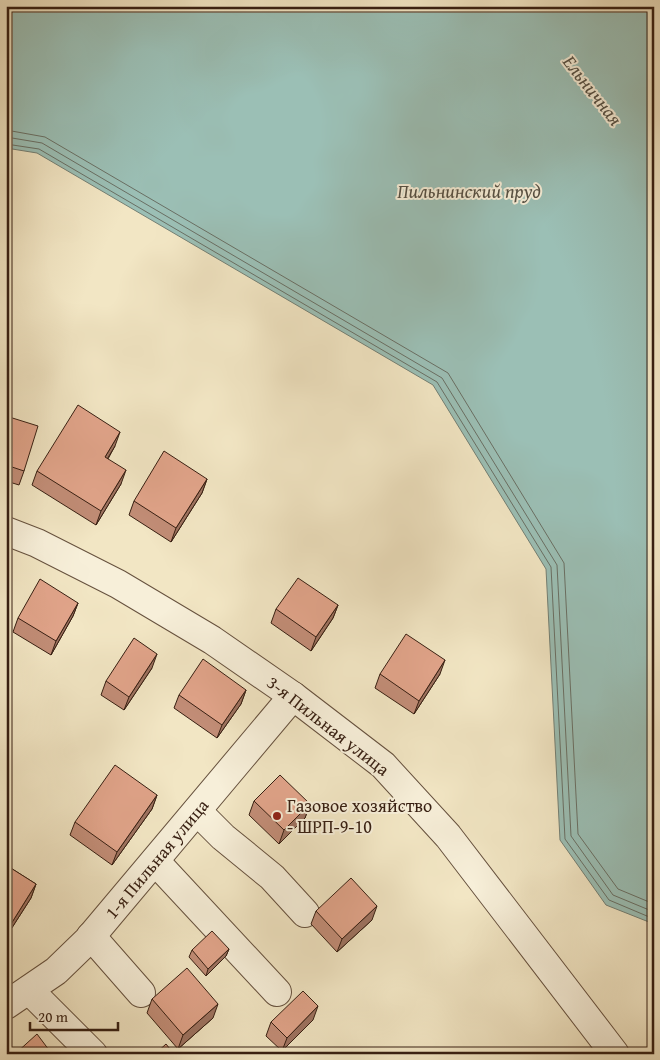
<svg xmlns="http://www.w3.org/2000/svg" width="660" height="1060" font-family="'Gentium Book Plus',serif">
	<style>
		.water { fill: #9bbfb5; stroke: #737f74 }
		.lines { fill: none; stroke-linecap: round; stroke-linejoin: round }
		.shore { stroke: #696f64; stroke-width: 1 }
		.minor-casing { stroke: #66513e; stroke-width: 30 }
		.minor { stroke: #f7efd9; stroke-width: 28 }
		.wall { fill: #c28d77; stroke: #371f12 }
		.shaded-wall { fill: #9e7361; stroke: #371f12 }
		.building { fill: #e1a48a; stroke: #371f12 }
		.poi-dot { fill: #8f2418; stroke: #f7efd9; stroke-width: 2 }
		.labels { text-anchor: middle; stroke-width: 4; stroke-linejoin: round; paint-order: stroke }
		.street-label { font-size: 18px; fill: #371f12; stroke: #f7efd9 }
		.poi-label { font-size: 18px; fill: #371f12; stroke: #f7efd9; text-anchor: start }
		.water-label { font-size: 19px; font-style: italic; fill: #554f43; stroke: #f7efd9 }
	</style>
	<rect width="100%" height="100%" fill="#f2e6c4"/>
	<filter id="stains"><feTurbulence type="fractalNoise" baseFrequency=".004" numOctaves="4"/><feColorMatrix values="0 0 0 0 .2 0 0 0 0 .09 0 0 0 0 .02 0 0 0 .5 -.17"/></filter>
	<radialGradient id="worn" r=".72"><stop offset=".6" stop-color="#630" stop-opacity="0"/><stop offset="1" stop-color="#630" stop-opacity=".3"/></radialGradient>
	<polygon class="water" points="6,6 654,6 654,924 606,905 560,840 546,569 433,385 37,153 6,148"/>
	<g class="lines">
		<g class="shore">
			<polyline points="6,130 45,137 448,373 564,563 578,834 618,889 654,904"/>
			<polyline points="6,137 42,143 442,378 557,565 571,836 613,895 654,912"/>
			<polyline points="6,144 39,149 437,382 551,567 565,839 609,900 654,919"/>
		</g>
		<g class="minor-casing">
			<g id="minor">
				<polyline points="6,531 37,543 118,584 212,640 293,696 383,765 448,836 615,1054"/>
				<polyline points="197,811 223,837 272,877 305,913"/>
				<polyline points="155,861 277,992"/>
				<polyline points="91,936 141,993"/>
				<polyline points="29,990 93,1054"/>
				<polyline points="6,1005 56,971 88,940 293,696"/>
			</g>
		</g>
		<use href="#minor" class="minor"/>
	</g>
	<g class="wall">
		<polygon points="6,416 24,471 19,485 6,481"/>
		<polygon points="115,446 108,459 121,484 96,525 32,485 37,471"/>
		<polygon points="207,479 202,493 171,542 129,515 134,501"/>
		<polygon points="78,603 73,616 51,655 13,632 18,618"/>
		<polygon points="338,605 333,618 311,651 271,623 276,609"/>
		<polygon points="152,668 124,710 101,695 106,681"/>
		<polygon points="380,674 440,674 414,714 375,688"/>
		<polygon points="246,690 241,704 217,738 174,708 179,695"/>
		<polygon points="157,795 152,809 112,865 70,835 75,822"/>
		<polygon points="254,801 310,804 305,818 279,844 249,815"/>
		<polygon points="6,865 36,884 31,898 6,937"/>
		<polygon points="316,911 372,920 337,952 311,924"/>
		<polygon points="229,949 226,956 206,976 189,957 192,950"/>
		<polygon points="152,999 213,1018 178,1049 147,1013"/>
		<polygon points="313,1020 282,1051 266,1036 271,1022"/>
	</g>
	<g class="shaded-wall">
		<polygon points="120,432 115,446 100,471 105,457"/>
		<polygon points="126,470 121,484 96,525 101,511"/>
		<polygon points="207,479 202,493 171,542 176,528"/>
		<polygon points="78,603 73,616 51,655 56,641"/>
		<polygon points="338,605 333,618 311,651 316,637"/>
		<polygon points="157,654 152,668 124,710 129,697"/>
		<polygon points="445,660 440,674 414,714 419,701"/>
		<polygon points="246,690 241,704 217,738 222,725"/>
		<polygon points="157,795 152,809 112,865 117,852"/>
		<polygon points="310,804 305,818 279,844 284,830"/>
		<polygon points="36,884 31,898 6,937 11,924"/>
		<polygon points="377,906 372,920 337,952 342,939"/>
		<polygon points="229,949 226,956 206,976 208,969"/>
		<polygon points="218,1004 213,1018 178,1049 183,1035"/>
		<polygon points="318,1006 313,1020 282,1051 287,1038"/>
	</g>
	<g class="building">
		<polygon points="78,405 120,432 105,457 126,470 101,511 37,471"/>
		<polygon points="6,416 38,426 24,471 6,465"/>
		<polygon points="164,451 207,479 176,528 134,501"/>
		<polygon points="298,578 338,605 316,637 276,609"/>
		<polygon points="40,579 78,603 56,641 18,618"/>
		<polygon points="406,634 445,660 419,701 380,674"/>
		<polygon points="134,638 157,654 129,697 106,681"/>
		<polygon points="203,659 246,690 222,725 179,695"/>
		<polygon points="115,765 157,795 117,852 75,822"/>
		<polygon points="280,775 310,804 284,830 254,801"/>
		<polygon points="6,865 36,884 11,924 6,920"/>
		<polygon points="351,878 377,906 342,939 316,911"/>
		<polygon points="212,931 229,949 208,969 192,950"/>
		<polygon points="187,968 218,1004 183,1035 152,999"/>
		<polygon points="303,991 318,1006 287,1038 271,1022"/>
		<polygon points="37,1034 52,1054 15,1054"/>
		<polygon points="166,1044 174,1054 155,1054"/>
	</g>
	<circle class="poi-dot" cx="277" cy="816" r="5"/>
	<g class="labels">
		<g class="street-label">
			<text transform="translate(328 726) rotate(38)" y="6">3-я Пильная улица</text>
			<text transform="translate(157 859) rotate(-50)" y="6">1-я Пильная улица</text>
		</g>
		<g class="poi-label">
			<text x="287" y="812">Газовое хозяйство<tspan x="287" dy="21">- ШРП-9-10</tspan></text>
		</g>
		<g class="water-label">
			<text transform="translate(593 90) rotate(52)" y="7">Ельничная</text>
			<text x="469" y="198">Пильнинский пруд</text>
		</g>
	</g>
	<rect width="660" height="1060" fill="none" stroke="#f2e6c4" stroke-width="25"/>
	<rect x="8" y="8" width="645" height="1045" fill="none" stroke="#371f12" stroke-width="2.5"/>
	<rect x="12" y="12" width="635" height="1035" fill="none" stroke="#371f12"/>
	<path d="M30 1022v8h88v-8" fill="none" stroke="#371f12" stroke-width="2.5"/>
	<text x="38" y="1022" font-size="15" fill="#371f12" stroke="#f7efd9" stroke-width="4" paint-order="stroke">20 m</text>
	<rect width="100%" height="100%" filter="url(#stains)"/>
	<rect width="100%" height="100%" fill="url(#worn)"/>
</svg>
